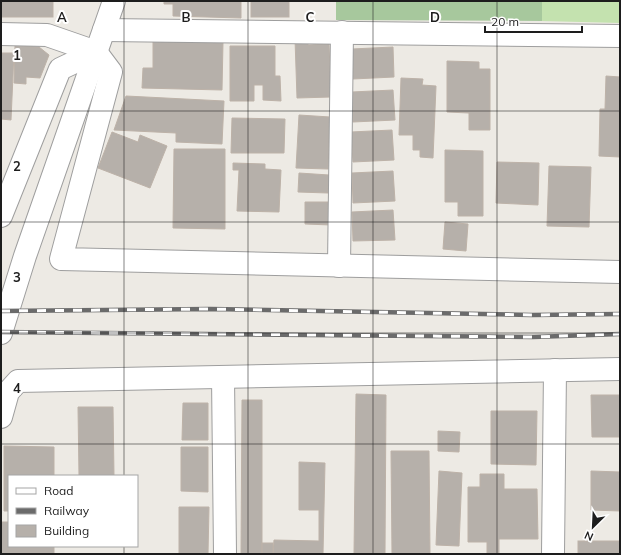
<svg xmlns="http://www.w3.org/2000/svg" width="621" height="555" font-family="Mulish,sans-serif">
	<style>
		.grass { fill: #c4e2af }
		.forest { fill: #a7c89d }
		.building { fill: #b6b0aa; stroke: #bdb2a8 }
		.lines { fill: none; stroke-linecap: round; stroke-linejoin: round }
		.minor-casing { stroke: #9e9e9e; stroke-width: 24 }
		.minor { stroke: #fff; stroke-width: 22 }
		.rail-casing { stroke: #6b6b6b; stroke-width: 4.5 }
		.rail { stroke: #fff; stroke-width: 3; stroke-dasharray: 9; stroke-linecap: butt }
		.grid { fill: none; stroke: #1d1d1d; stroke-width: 1; stroke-opacity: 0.55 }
		.grid-label { font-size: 13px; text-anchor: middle; font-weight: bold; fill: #1d1d1d; stroke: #fff; stroke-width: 4; stroke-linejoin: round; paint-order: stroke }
	</style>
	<rect width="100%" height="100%" fill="#edeae4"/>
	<polygon class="grass" points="542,1 620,1 620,23 542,21"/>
	<polygon class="forest" points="336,1 542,1 542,21 336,20"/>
	<g class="building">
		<rect x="1" y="1" width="52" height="16"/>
		<polygon points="164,1 241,1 241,18 173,16 173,4 164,4"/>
		<rect x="251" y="1" width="38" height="16"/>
		<polygon points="295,39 308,39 308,45 329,44 331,97 297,98"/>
		<polygon points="153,41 223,42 222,90 142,88 143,68 153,68"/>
		<polygon points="15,46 39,47 49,55 40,78 26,77 26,84 14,83"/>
		<polygon points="230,46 275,46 275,76 280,76 281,101 263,100 263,85 254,85 254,101 230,101"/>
		<polygon points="393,47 394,77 353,79 352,49"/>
		<polygon points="1,53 14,53 11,120 1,119"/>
		<polygon points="447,61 479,62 479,69 490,69 490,130 469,130 469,113 447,112"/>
		<polygon points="606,76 620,77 620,157 599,156 600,109 605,109"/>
		<polygon points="401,78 423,79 422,85 436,86 433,158 420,157 420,150 413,150 413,135 399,135"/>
		<polygon points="393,90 395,120 353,122 352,92"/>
		<polygon points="126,96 224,101 222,144 176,142 176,133 114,130"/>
		<polygon points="299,115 330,117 328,169 296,168"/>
		<polygon points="232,118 285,119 284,153 231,153"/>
		<polygon points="392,130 394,160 353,162 351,132"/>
		<polygon points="112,132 138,142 140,135 167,146 150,188 98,168"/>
		<polygon points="174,149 225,149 225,229 173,228"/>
		<polygon points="445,150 483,151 483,216 458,216 458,202 445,202"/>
		<polygon points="497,162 539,163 538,205 496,203"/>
		<polygon points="233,163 265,164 265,169 281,170 279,212 237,211 239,170 233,170"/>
		<polygon points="549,166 591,167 589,227 547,226"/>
		<polygon points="393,171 395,201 353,203 352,173"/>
		<polygon points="299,173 329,175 328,193 298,192"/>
		<polygon points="305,202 331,202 331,225 305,224"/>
		<polygon points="393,210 395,240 353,241 352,212"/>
		<polygon points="445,222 468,224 466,251 443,249"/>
		<polygon points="356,394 386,395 385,554 354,554"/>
		<polygon points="591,395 620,395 620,437 592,437"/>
		<polygon points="242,400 262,400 262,554 241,554"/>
		<polygon points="183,403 208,403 208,440 182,440"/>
		<polygon points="78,407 113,407 114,476 79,476"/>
		<polygon points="491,411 537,411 536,465 491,464"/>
		<polygon points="438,431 460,432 459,452 438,451"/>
		<polygon points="4,446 54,447 54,476 9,476 9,511 4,511"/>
		<polygon points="181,447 208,447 208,492 181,491"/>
		<polygon points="391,451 429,451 430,554 392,554"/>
		<polygon points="299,462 325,463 323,554 273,554 274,540 319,541 319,510 299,510"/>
		<polygon points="439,471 462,473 459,546 436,545"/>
		<polygon points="591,471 620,472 620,511 591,510"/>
		<polygon points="480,474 504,474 504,489 537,489 538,539 499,539 499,554 487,554 487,542 468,542 468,487 480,487"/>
		<polygon points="179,507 209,507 208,554 179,554"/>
		<polygon points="1,522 9,522 9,546 54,546 54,554 1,554"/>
		<rect x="578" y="541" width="42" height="13"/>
		<rect x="262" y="543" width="11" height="11"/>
	</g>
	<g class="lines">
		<g class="minor-casing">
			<g id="minor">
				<polyline points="104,30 620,36"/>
				<polyline points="1,34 47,35 96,52 111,72 61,259 620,272"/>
				<polyline points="1,216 60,69 96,52"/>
				<polyline points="339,266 342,32"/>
				<polyline points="1,333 25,256 114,1"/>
				<polyline points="223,377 225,554"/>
				<polyline points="1,417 8,392 18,381 620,369"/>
				<polyline points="553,554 555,370"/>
			</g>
		</g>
		<use href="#minor" class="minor"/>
		<g class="rail-casing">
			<g id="rail">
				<polyline points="1,311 210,309 532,315 620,314"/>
				<polyline points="1,332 533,337 620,334"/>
			</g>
		</g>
		<use href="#rail" class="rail"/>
	</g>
	<path class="grid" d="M124 1V476M248 1V554M373 1V554M497 1V554M1 111H620M1 222H620M1 333H620M1 444H620M124 546V554"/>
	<g class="grid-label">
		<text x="62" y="22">A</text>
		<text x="186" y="22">B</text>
		<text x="310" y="22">C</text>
		<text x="435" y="22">D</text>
		<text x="17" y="60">1</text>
		<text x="17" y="171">2</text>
		<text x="17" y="282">3</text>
		<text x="17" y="393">4</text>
	</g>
	<rect width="621" height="555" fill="none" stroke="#1d1d1d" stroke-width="4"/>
	<rect x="8" y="475" width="130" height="72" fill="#ffffff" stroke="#a5a5a5"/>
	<rect x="16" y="488" width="20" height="6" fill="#ffffff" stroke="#a5a5a5"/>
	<text x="44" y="495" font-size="12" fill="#1d1d1d">Road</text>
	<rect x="16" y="508" width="20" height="6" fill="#6b6b6b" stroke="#a5a5a5"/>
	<text x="44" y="515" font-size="12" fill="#1d1d1d">Railway</text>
	<rect x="16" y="525" width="20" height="12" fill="#b6b0aa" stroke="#a5a5a5"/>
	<text x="44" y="535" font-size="12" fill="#1d1d1d">Building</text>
	<g transform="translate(593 527) rotate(204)" stroke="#ffffff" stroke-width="3" paint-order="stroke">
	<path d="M0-3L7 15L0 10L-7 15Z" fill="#1d1d1d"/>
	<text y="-6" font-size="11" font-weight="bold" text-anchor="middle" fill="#1d1d1d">N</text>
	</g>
	<path d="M485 26v6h97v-6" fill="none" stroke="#1d1d1d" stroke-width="2"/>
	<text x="491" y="26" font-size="12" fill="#1d1d1d" stroke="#ffffff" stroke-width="3" paint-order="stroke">20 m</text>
</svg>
